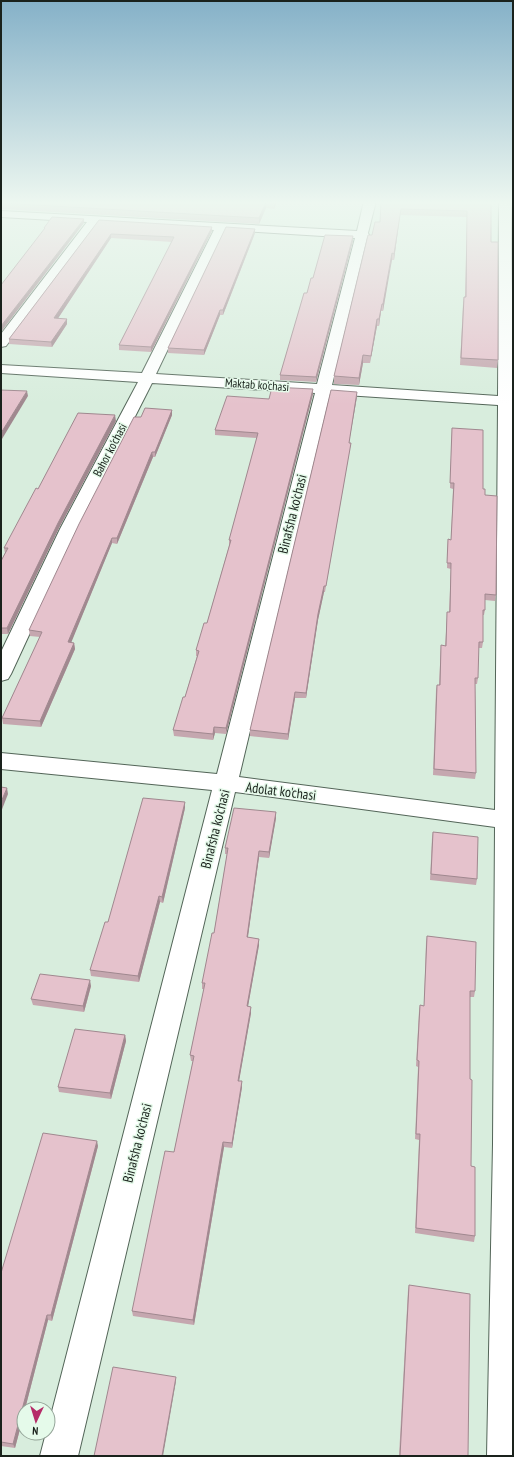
<svg xmlns="http://www.w3.org/2000/svg" width="514" height="1457" font-family="'PT Sans Narrow',sans-serif">
	<style>
		.lines { fill: none; stroke-linecap: round; stroke-linejoin: round }
		.minor-casing { stroke: #536558; stroke-width: 2 }
		.minor { fill: #fff; fill-rule: evenodd }
		.wall { fill: #c5a7af }
		.shaded-wall { fill: #a0888f }
		.building { fill: #e5c2cc; stroke: #a0888f }
		.labels { text-anchor: middle; stroke-width: 3; stroke-linejoin: round; paint-order: stroke }
		.far-street-label { font-size: 12px; fill: #1a221c; stroke: #e5faea }
		.street-label { font-size: 14px; fill: #1a221c; stroke: #e5faea }
	</style>
	<rect width="100%" height="100%" fill="#d8eddd"/>
	<g class="lines">
		<g class="minor-casing">
			<path id="minor" d="M364 201H376L368 233 369 235 367 238 332 385 498 396 499 201H511L513 382V1456H487L493 1144 495 827 235 792 78 1456H40L46 1433H48V1427L212 790 1 769V753L217 774 315 393 152 383 78 529 11 674 8 679 1 681V652L60 529 138 382 1 373V365L142 373 214 230 99 223 6 346 1 347V334L87 222 1 217V211L357 231ZM225 230 355 238 317 384 156 374ZM330 394 498 405 495 810 239 777Z"/>
		</g>
		<use href="#minor" class="minor"/>
	</g>
	<g class="wall">
		<polygon points="1,201 277,201 274,209 266,208 259,224 1,209"/>
		<polygon points="381,201 491,201 491,242 498,360 497,368 460,365 463,304 464,297 465,297 467,217 400,215 394,260 392,260 390,267 383,311 381,311 379,326 377,326 370,363 363,363 359,385 334,384 334,376 372,235 380,222"/>
		<polygon points="99,220 212,231 151,352 119,350 119,345 172,242 111,238 58,318 67,324 52,347 9,344 9,339"/>
		<polygon points="255,233 223,315 220,315 204,355 168,353 168,348"/>
		<polygon points="353,241 316,382 280,380 280,375 307,293 313,278"/>
		<polygon points="357,392 349,443 351,443 350,448 325,592 324,592 318,620 306,698 295,698 288,740 250,736 250,730"/>
		<polygon points="313,394 226,734 215,733 213,740 174,736 173,730 185,697 197,656 196,656 196,650 207,623 229,546 229,540 257,438 215,435 215,430 269,399"/>
		<polygon points="172,410 172,415 155,457 153,457 117,544 112,543 71,642 74,643 75,649 41,727 3,724 2,718 40,637 30,636 29,630"/>
		<polygon points="116,421 59,528 8,634 1,634 1,561 5,553 4,548 38,489"/>
		<polygon points="452,428 483,489 485,495 496,595 495,601 485,600 485,610 484,615 483,615 483,642 482,648 478,648 478,678 477,684 475,684 476,773 475,779 433,775 436,690 437,685 439,685 441,645 445,646 447,618 447,612 449,612 451,569 447,568 448,539 451,540 453,489 450,488"/>
		<polygon points="185,808 163,903 160,902 139,982 91,976 90,970 108,922"/>
		<polygon points="276,812 276,818 269,858 259,857 248,937 259,939 259,945 248,1006 251,1007 251,1013 239,1081 242,1087 232,1148 224,1147 194,1325 133,1316 132,1311 174,1152 193,1061 191,1061 190,1055 204,989 202,989 202,983 214,933 227,854 225,854 225,848"/>
		<polygon points="433,832 477,879 476,885 430,880 432,838"/>
		<polygon points="427,936 475,991 474,997 470,997 470,1079 471,1166 475,1236 474,1242 415,1233 419,1140 415,1139 418,1067 416,1066 419,1011 420,1005 424,1006 426,942"/>
		<polygon points="91,986 84,1012 33,1005 31,999"/>
		<polygon points="125,1035 126,1041 111,1099 59,1092 58,1087"/>
		<polygon points="98,1146 52,1321 48,1320 25,1409 24,1409 24,1414 15,1448 1,1446 1,1273"/>
		<polygon points="409,1285 468,1456 399,1456 408,1290"/>
	</g>
	<g class="shaded-wall">
		<polygon points="274,201 277,201 274,209"/>
		<polygon points="266,202 266,208 259,224 259,218"/>
		<polygon points="401,209 400,215 394,260 394,254"/>
		<polygon points="84,219 84,223 1,332 1,326"/>
		<polygon points="212,227 212,231 151,352 151,347"/>
		<polygon points="255,229 255,233 223,315 223,310"/>
		<polygon points="111,234 111,238 55,323 54,318"/>
		<polygon points="353,236 353,241 316,382 316,377"/>
		<polygon points="392,253 392,260 383,311 383,304"/>
		<polygon points="382,304 381,311 379,326 379,319"/>
		<polygon points="220,310 220,315 204,355 204,350"/>
		<polygon points="67,319 67,324 52,347 51,342"/>
		<polygon points="377,319 377,326 370,363 371,356"/>
		<polygon points="363,355 363,363 359,385 359,378"/>
		<polygon points="313,389 313,394 226,734 226,728"/>
		<polygon points="27,391 28,396 2,439 1,433"/>
		<polygon points="357,392 357,397 348,448 349,443"/>
		<polygon points="172,410 172,415 155,457 155,452"/>
		<polygon points="115,415 116,421 59,528 8,634 7,628 58,523"/>
		<polygon points="152,452 153,457 117,544 117,538"/>
		<polygon points="112,538 112,543 69,648 68,642"/>
		<polygon points="324,586 324,592 318,620 306,698 306,693 318,614"/>
		<polygon points="74,643 75,649 41,727 40,721"/>
		<polygon points="295,692 295,698 288,740 288,734"/>
		<polygon points="214,727 215,733 213,740 213,734"/>
		<polygon points="7,788 8,794 1,812 1,802"/>
		<polygon points="185,802 185,808 163,903 162,897"/>
		<polygon points="276,812 276,818 269,858 269,852"/>
		<polygon points="259,851 259,857 247,943 247,937"/>
		<polygon points="159,896 160,902 139,982 138,976"/>
		<polygon points="259,939 259,945 247,1012 247,1006"/>
		<polygon points="90,980 91,986 84,1012 83,1006"/>
		<polygon points="251,1007 251,1013 238,1087 238,1081"/>
		<polygon points="125,1035 126,1041 111,1099 110,1093"/>
		<polygon points="242,1081 242,1087 232,1148 232,1143"/>
		<polygon points="97,1141 98,1146 52,1321 51,1315"/>
		<polygon points="223,1142 224,1147 194,1325 193,1320"/>
		<polygon points="47,1315 48,1320 25,1409 24,1409 24,1414 15,1448 13,1444"/>
		<polygon points="176,1377 176,1381 163,1456 162,1456"/>
	</g>
	<g class="building">
		<polygon points="1,201 274,201 274,202 266,202 259,218 1,203"/>
		<polygon points="381,201 491,201 491,242 498,242 498,360 461,358 464,297 466,297 467,211 401,209 394,254 392,253 383,304 382,304 379,319 377,319 371,356 363,355 359,378 334,376 368,235 372,235 375,222 380,222"/>
		<polygon points="52,217 84,219 1,326 1,285 45,228 44,228"/>
		<polygon points="99,220 212,227 151,347 119,345 174,237 111,234 54,318 67,319 51,342 9,339"/>
		<polygon points="226,227 255,229 223,310 220,310 204,350 168,348"/>
		<polygon points="325,235 353,236 316,377 280,375 304,293 307,293 311,278 313,278"/>
		<polygon points="272,387 313,389 226,728 214,727 213,734 173,730 183,697 185,697 199,651 196,650 204,623 207,623 231,540 229,540 258,433 215,430 227,396 269,399"/>
		<polygon points="1,390 27,391 1,433"/>
		<polygon points="331,390 357,392 349,443 351,443 326,586 324,586 318,614 306,693 295,692 288,734 250,730"/>
		<polygon points="145,408 172,410 155,452 152,452 117,538 112,538 68,642 74,643 40,721 2,718 42,632 29,630 79,524 134,417 141,417"/>
		<polygon points="78,413 115,415 58,523 7,628 1,628 1,561 8,548 4,548 36,488 38,489"/>
		<polygon points="452,428 483,430 483,489 485,489 485,495 497,496 496,595 485,594 485,610 483,610 483,642 479,642 478,678 475,678 476,773 434,769 437,685 440,685 441,645 446,646 447,612 450,612 451,563 447,563 448,539 451,540 454,483 450,483"/>
		<polygon points="1,787 7,788 1,802"/>
		<polygon points="143,798 185,802 162,897 159,896 138,976 90,970 105,922 108,922"/>
		<polygon points="234,808 276,812 269,852 259,851 247,937 259,939 247,1006 251,1007 238,1081 242,1081 232,1143 223,1142 193,1320 132,1311 165,1151 174,1152 194,1056 190,1055 205,983 202,983 212,933 214,933 228,848 225,848"/>
		<polygon points="433,832 478,837 477,879 431,874"/>
		<polygon points="427,936 476,942 475,991 470,991 470,1079 472,1080 471,1166 475,1167 475,1236 416,1228 420,1134 416,1134 419,1061 417,1060 420,1005 424,1006"/>
		<polygon points="40,974 90,980 83,1006 31,999"/>
		<polygon points="75,1029 125,1035 110,1093 58,1087"/>
		<polygon points="43,1133 97,1141 51,1315 47,1315 13,1444 1,1442 1,1273"/>
		<polygon points="409,1285 470,1294 468,1456 400,1456"/>
		<polygon points="113,1367 176,1377 162,1456 94,1456"/>
	</g>
	<linearGradient id="sky" x2="0" y2="1"><stop stop-color="#85b1c8"/><stop offset="0.5" stop-color="#edf7f0"/><stop offset="1" stop-color="#edf7f0" stop-opacity="0"/></linearGradient>
	<rect width="514" height="405" fill="url(#sky)"/>
	<g class="labels">
		<g class="far-street-label">
			<text transform="translate(257 385) rotate(4)" y="4">Maktab ko'chasi</text>
			<text transform="translate(110 450) rotate(-62)" y="4">Bahor ko'chasi</text>
		</g>
		<g class="street-label">
			<text transform="translate(292 514) rotate(-76)" y="5">Binafsha ko'chasi</text>
			<text transform="translate(281 791) rotate(7)" y="5">Adolat ko'chasi</text>
			<text transform="translate(215 829) rotate(-76)" y="5">Binafsha ko'chasi</text>
			<text transform="translate(137 1143) rotate(-76)" y="5">Binafsha ko'chasi</text>
		</g>
	</g>
	<rect width="514" height="1457" fill="none" stroke="#1a221c" stroke-width="4"/>
	<g transform="translate(36 1421) rotate(184)"><circle r="19" fill="#e5faea" stroke="#94a498"/>
	<path d="M0-3L7 15L0 10L-7 15Z" fill="#b52b68"/>
	<text y="-6" font-size="11" font-weight="bold" text-anchor="middle" fill="#1a221c">N</text>
	</g>
</svg>
